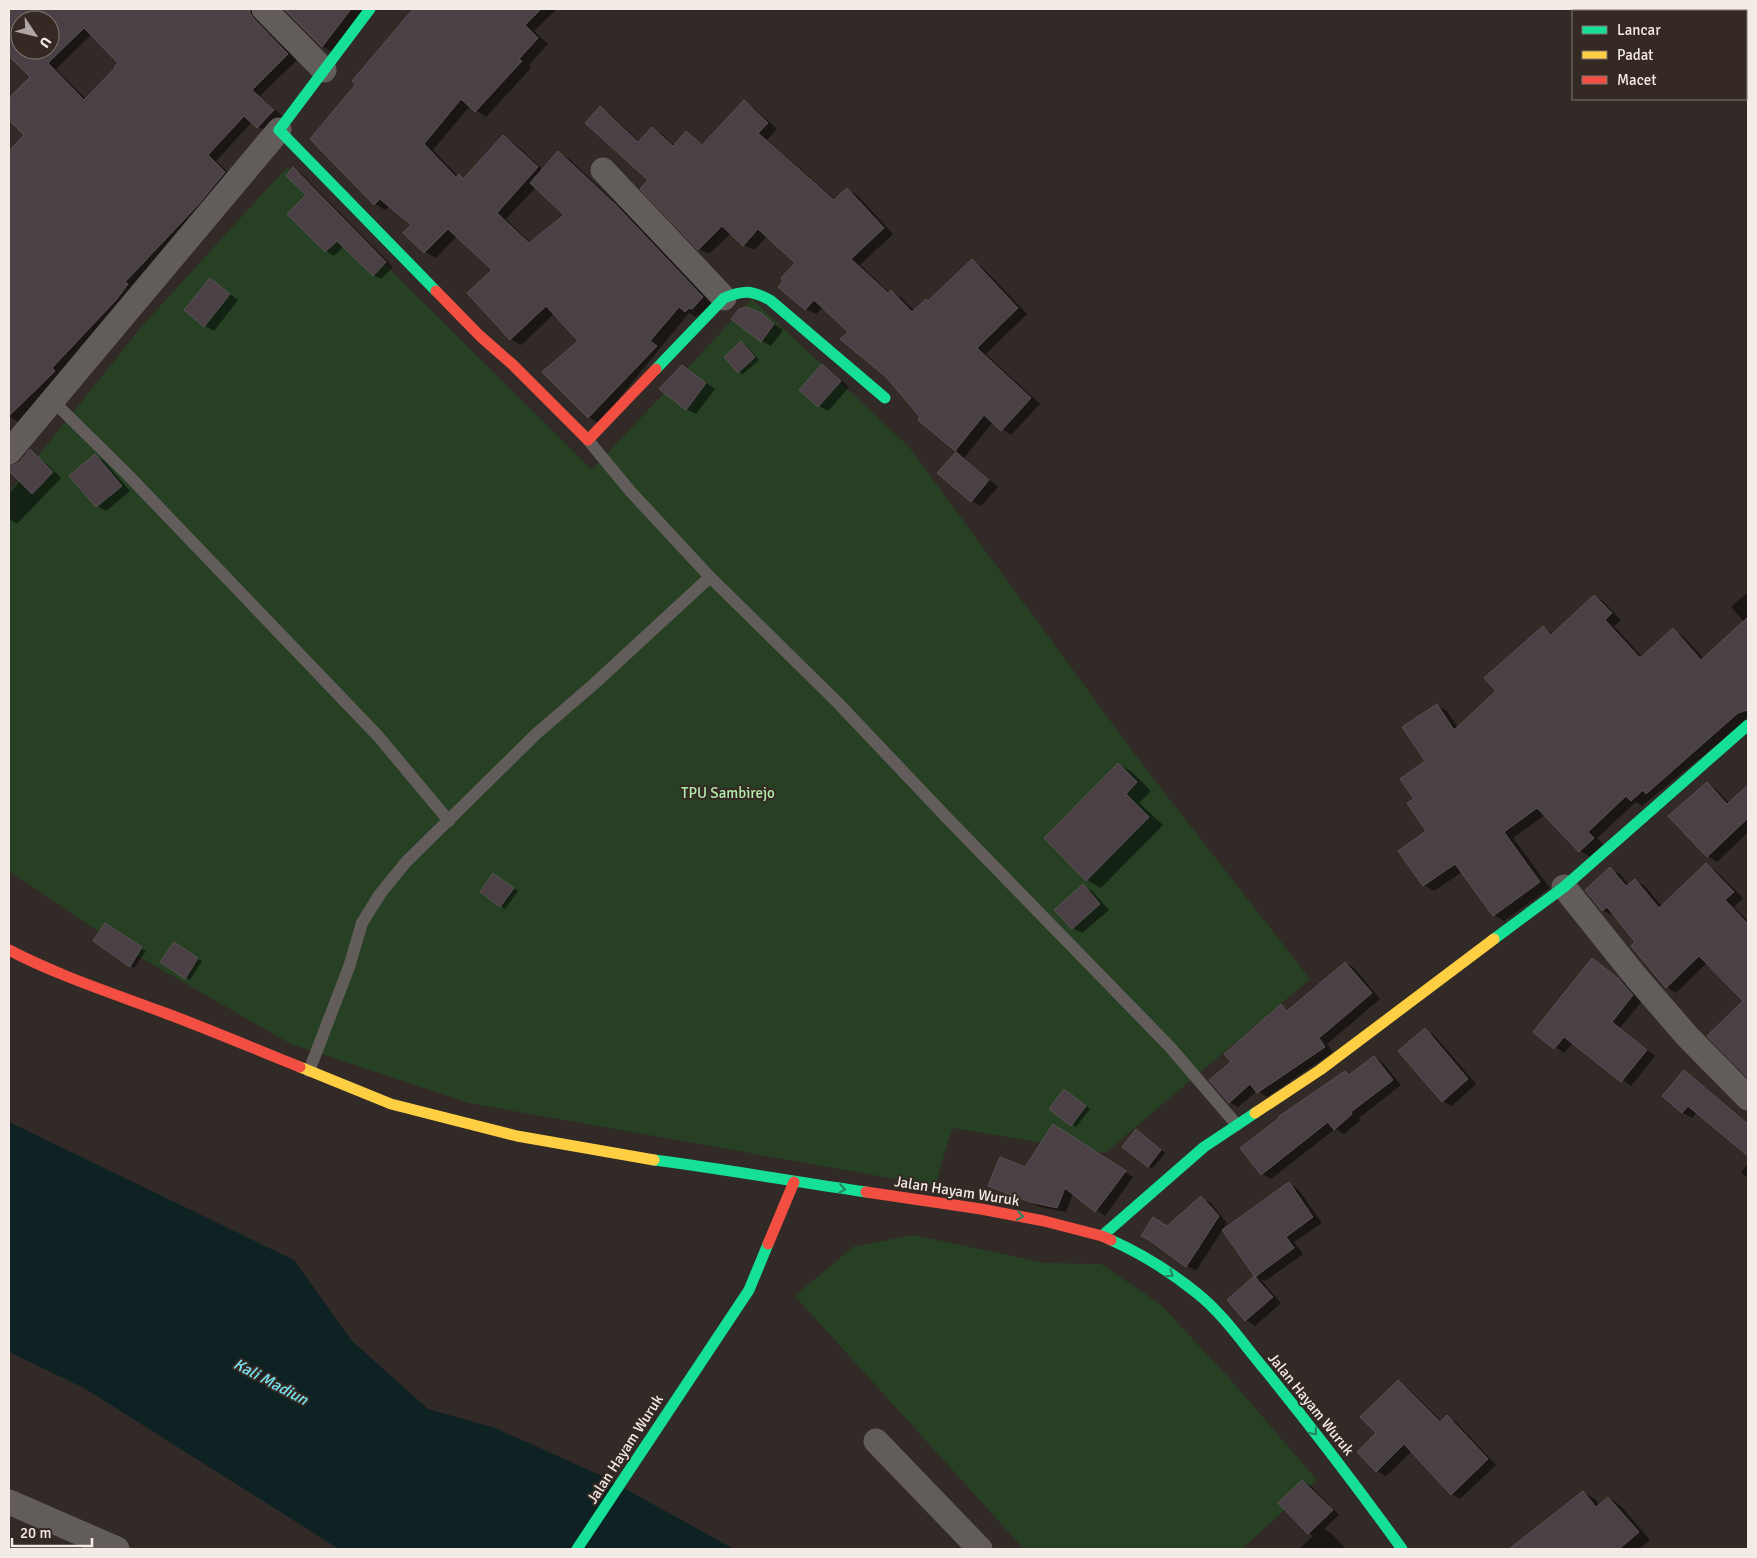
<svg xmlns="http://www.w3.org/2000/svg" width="1757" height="1558" font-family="Signika,sans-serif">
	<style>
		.green { fill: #274024 }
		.water { fill: #0e2224 }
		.shadow { fill: #0007; fill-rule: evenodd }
		.building { fill: #4a4045; stroke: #585353; fill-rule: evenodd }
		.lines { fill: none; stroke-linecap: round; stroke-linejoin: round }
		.lane { stroke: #625d5b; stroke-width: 12 }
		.street { stroke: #625d5b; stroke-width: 25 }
		.fast { stroke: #16e098; stroke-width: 11 }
		.slow { stroke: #ffcf43; stroke-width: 11 }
		.jam { stroke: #f24e42; stroke-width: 11 }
		.oneway { stroke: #26845e }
		.labels { text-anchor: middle; stroke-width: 4; stroke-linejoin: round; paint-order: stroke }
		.park-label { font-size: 15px; fill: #b2eaab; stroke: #352923 }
		.street-label { font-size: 15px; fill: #f4ebe7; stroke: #352923 }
		.water-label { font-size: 16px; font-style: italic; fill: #76e3f1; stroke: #352923 }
	</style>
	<rect width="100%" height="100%" fill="#312a27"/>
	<g class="green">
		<polygon points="287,167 592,470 752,299 909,447 1139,760 1310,979 1105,1153 952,1128 935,1186 469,1103 291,1044 117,944 9,871 9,492 143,325"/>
		<polygon points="913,1235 1045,1263 1101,1264 1160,1304 1229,1378 1317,1480 1242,1549 1024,1549 795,1296 853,1247"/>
	</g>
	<polygon class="water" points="9,1122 294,1260 352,1341 428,1409 495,1428 602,1476 734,1549 339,1549 84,1388 9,1352"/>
	<g class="shadow">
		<path d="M9 9H261L297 60 260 96 282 116 267 132 252 122 216 161 234 178 63 377 18 422 9 416V153L26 135 9 118V100L32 77 9 55ZM20 20H50V50H20ZM92 34 120 63 117 68 86 99 56 69Z"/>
		<polygon points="286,9 364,9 332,52 322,46"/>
		<path d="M414 9H557L534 31 548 44 529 65 531 68 486 117 470 106 433 150 458 176 464 179 503 137 514 143 543 170 559 153 569 159 627 213 713 304 696 317 689 313 599 423 589 417 580 341 555 313 521 345 510 339 494 270 457 236 436 258 425 252 405 233 413 225 390 206 385 210 375 204 312 139 358 83 354 80ZM536 187 566 215 531 243 506 219Z"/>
		<polygon points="744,102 754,108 777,129 767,140 836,200 847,189 857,195 893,234 860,265 890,293 891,291 901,297 915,312 929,302 972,261 982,267 1027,314 986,354 1040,404 1011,435 993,422 964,458 998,487 981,506 972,501 939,473 958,451 920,419 921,417 850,332 823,307 816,314 806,309 797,263 767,236 754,250 744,245 731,233 709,254 699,249 600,108 610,114 640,142 652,128 662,134 675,146 686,133 703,145"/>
		<polygon points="294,169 301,173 393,267 381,279 373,275 344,246 334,256 326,251 289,214 308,194"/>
		<polygon points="210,279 238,300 214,331 205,326"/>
		<polygon points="761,314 783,330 771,346 762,341"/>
		<polygon points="742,343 746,345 759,360 743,374 738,372"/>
		<polygon points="682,366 715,389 696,414 686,409"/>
		<polygon points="822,366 831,371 849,387 828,411 819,406 801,390"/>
		<polygon points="95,455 104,461 130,491 106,511 97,506"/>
		<polygon points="38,459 47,464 61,478 17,524 9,519 9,494"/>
		<polygon points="1748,592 1748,719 1642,806 1636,802 1597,838 1603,844 1590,857 1580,851 1545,815 1513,838 1550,888 1504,921 1494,915 1462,872 1434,891 1424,885 1428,831 1415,799 1426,762 1437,705 1447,711 1458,728 1497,691 1543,628 1554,634 1594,596 1604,602 1621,620 1614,626 1642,657 1673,630 1683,636 1704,659 1744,622 1731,607"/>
		<polygon points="1118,764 1132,772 1151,791 1139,803 1163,825 1101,888 1087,880"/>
		<polygon points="1707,784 1716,789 1730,804 1748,786 1748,832 1717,862 1708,856 1670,817"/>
		<polygon points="1706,865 1715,870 1743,898 1734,907 1748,921 1748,1077 1709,1036 1745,1001 1707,963 1676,993 1667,987 1637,942 1614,914 1612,915 1602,910 1610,869 1620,874 1629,885 1635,880 1645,886 1662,907"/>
		<polygon points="498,877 518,891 505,909 481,892"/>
		<polygon points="1083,886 1092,891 1109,910 1082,933 1072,928"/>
		<polygon points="105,925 146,951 134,968 130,966"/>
		<polygon points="174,944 202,961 190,980 162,962"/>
		<polygon points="1593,959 1629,986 1642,1001 1620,1028 1655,1056 1631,1086 1573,1043 1564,1053 1535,1032"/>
		<polygon points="1346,963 1354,968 1380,999 1327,1044 1333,1052 1267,1097 1257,1091 1238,1107 1229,1102 1233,1062 1282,1006 1290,1011"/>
		<polygon points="1425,1030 1434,1035 1476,1084 1452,1106 1442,1101"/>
		<polygon points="1374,1057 1383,1063 1401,1085 1359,1118 1361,1120 1344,1134 1335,1129 1271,1179 1262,1174 1345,1072 1351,1075"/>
		<polygon points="1684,1072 1694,1078 1748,1123 1748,1154 1697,1112 1692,1118 1682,1112"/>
		<polygon points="1069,1093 1090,1109 1076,1127 1072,1124"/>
		<polygon points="1062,1131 1133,1177 1105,1216 1073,1193 1066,1212 1040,1207 990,1185 1026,1169"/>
		<polygon points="1140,1133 1165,1153 1152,1169 1148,1166"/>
		<polygon points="1748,1164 1748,1178 1741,1172"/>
		<polygon points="1289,1184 1298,1189 1322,1223 1294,1242 1303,1254 1265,1281 1260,1279 1281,1303 1255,1326 1246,1320 1229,1300 1254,1277 1259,1280 1224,1230"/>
		<polygon points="1201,1198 1211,1203 1227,1223 1196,1271 1187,1266 1168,1227"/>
		<polygon points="1398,1382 1406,1387 1442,1422 1447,1417 1456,1422 1496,1465 1460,1499 1452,1494 1412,1451 1386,1476 1377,1471 1378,1433"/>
		<polygon points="1303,1481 1310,1485 1339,1515 1324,1529 1331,1533 1346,1549 1299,1549 1313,1536 1309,1533"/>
		<polygon points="1583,1492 1595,1499 1600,1506 1609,1498 1621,1506 1650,1540 1639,1549 1510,1549"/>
	</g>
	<g class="building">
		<path d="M9 9H250V13L254 19 288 54 252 90 274 110 257 128 244 116 208 155 225 172 198 205 125 282 128 284 117 299 52 368 55 371 9 416V151L24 135 9 120V98L30 77 9 56ZM20 20H50V50H20ZM84 28 118 63 114 67 115 68 84 100 48 63Z"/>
		<polygon points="284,9 351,9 322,47"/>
		<polygon points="413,9 541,9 525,25 538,38 519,59 522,61 475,112 461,99 424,144 456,177 459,174 463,179 503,135 538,167 497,213 529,243 564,215 530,183 558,151 617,206 703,297 692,309 689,308 685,312 679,307 650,341 657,346 588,418 542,372 578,341 546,306 510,340 467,293 492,270 448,229 424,253 403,233 411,225 380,199 374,205 310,139 356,84 352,81"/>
		<polygon points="744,100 768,123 758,133 834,200 847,188 884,228 851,259 888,293 891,290 912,312 926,299 928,301 972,259 1018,308 977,348 1031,398 1001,431 984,415 955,451 918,420 920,417 886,377 840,339 848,332 814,300 805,310 778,287 783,281 781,278 795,263 758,229 743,246 722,226 698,250 640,189 648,180 585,123 600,106 638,142 652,127 673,146 686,131 702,145"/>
		<polygon points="293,167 386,262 373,276 337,241 325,252 287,214 306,195 286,176"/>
		<polygon points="210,278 230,294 204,327 184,310"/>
		<polygon points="746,307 761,313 774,324 761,342 731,319 739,309"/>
		<polygon points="741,341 755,357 738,373 724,357"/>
		<polygon points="822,364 841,381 818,407 799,390"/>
		<polygon points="682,365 706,383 686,410 659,389"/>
		<polygon points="30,449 53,472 32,494 9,471 9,466 14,465 20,462"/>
		<polygon points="956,452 989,480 971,502 937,473"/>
		<polygon points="95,454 122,486 96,507 69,476"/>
		<polygon points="1594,595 1612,613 1605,620 1640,658 1673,628 1701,660 1748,617 1748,710 1738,713 1646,794 1643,790 1631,801 1626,796 1588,832 1594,838 1579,852 1537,808 1504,832 1540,882 1493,916 1455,864 1423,886 1398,851 1426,831 1407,803 1414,799 1400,779 1425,761 1402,727 1437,704 1454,730 1496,691 1484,678 1543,626 1551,635"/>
		<polygon points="1118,763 1137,782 1126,794 1149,817 1086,881 1044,838"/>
		<polygon points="1707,782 1727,804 1748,785 1748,818 1707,857 1668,816"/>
		<polygon points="1706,863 1734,892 1725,900 1748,924 1748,1078 1707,1036 1743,1001 1699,956 1666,988 1631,946 1635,942 1607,907 1602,911 1585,890 1610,867 1626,886 1635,879 1659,908"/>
		<polygon points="493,873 514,888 500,907 480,892"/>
		<polygon points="1083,884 1100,904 1072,929 1054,910"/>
		<polygon points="105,923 142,947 130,967 93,941"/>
		<polygon points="174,942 198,958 185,979 160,962"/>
		<polygon points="1592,958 1619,979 1633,995 1612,1022 1647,1050 1621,1082 1564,1037 1554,1049 1533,1032"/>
		<polygon points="1345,962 1372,993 1319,1038 1325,1047 1257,1093 1250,1084 1229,1103 1209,1080 1231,1062 1224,1054 1281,1004 1287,1011"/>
		<polygon points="1425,1028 1468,1079 1442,1102 1398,1051"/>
		<polygon points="1374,1056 1393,1080 1351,1112 1352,1114 1334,1130 1328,1122 1261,1175 1240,1148 1279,1118 1278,1117 1345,1071 1349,1075"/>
		<polygon points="1684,1070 1748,1124 1748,1156 1688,1106 1682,1113 1662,1096"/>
		<polygon points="1064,1089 1086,1106 1071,1126 1049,1109"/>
		<polygon points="1053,1124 1126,1171 1095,1212 1065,1188 1057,1208 1030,1202 988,1186 1000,1157 1025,1167"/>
		<polygon points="1136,1129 1161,1150 1148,1167 1122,1147"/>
		<polygon points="1289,1182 1313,1217 1286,1237 1294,1248 1255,1277 1222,1230"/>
		<polygon points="1201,1196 1219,1216 1186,1267 1149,1240 1141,1236 1153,1217 1167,1226"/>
		<polygon points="1254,1276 1273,1297 1245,1321 1227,1300"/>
		<polygon points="1398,1380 1440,1422 1447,1415 1488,1459 1451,1495 1404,1444 1376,1472 1357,1452 1376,1433 1360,1417"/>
		<polygon points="1302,1480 1333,1510 1308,1534 1278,1503"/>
		<polygon points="1583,1491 1596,1507 1608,1497 1639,1532 1619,1549 1509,1549"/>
	</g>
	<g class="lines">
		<g class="lane">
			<polyline points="52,400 127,474 378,736 449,821"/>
			<polyline points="588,440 631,492 710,577 838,703 950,821 1170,1047 1237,1125"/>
			<polyline points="309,1071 349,967 362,923 380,894 406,862 536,734 594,684 710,577"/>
		</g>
		<g class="street">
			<polyline points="264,9 324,70"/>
			<polyline points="603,170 724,298"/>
			<polyline points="9,452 279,130"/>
			<polyline points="1564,887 1636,977 1687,1036 1748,1098"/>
			<polyline points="876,1441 980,1549"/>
			<polyline points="9,1502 117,1549"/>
		</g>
		<g class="fast">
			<polyline points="370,9 279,130 436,291"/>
			<path d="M656 369 724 298C744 290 751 290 770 300L885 398"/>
			<polyline points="1494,939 1564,887 1748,725"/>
			<path d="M654 1160C725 1169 795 1182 866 1192"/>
			<polyline points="1102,1236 1204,1147 1255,1113"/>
			<path d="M1111 1240C1142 1254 1171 1272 1198 1294 1224 1315 1244 1345 1266 1371 1313 1429 1358 1488 1402 1549"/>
			<polyline points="577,1549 749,1290 768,1244"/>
		</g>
		<g class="slow">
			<polyline points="300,1067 391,1104 517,1136 654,1160"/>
			<polyline points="1255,1113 1320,1070 1494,939"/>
		</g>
		<g class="jam">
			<polyline points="436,291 480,336 512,364 588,440 656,369"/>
			<path d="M9 950C59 976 112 993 165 1013 211 1030 255 1049 300 1067"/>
			<polyline points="866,1192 981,1209 1044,1221 1102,1236 1111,1240"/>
			<polyline points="768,1244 794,1182"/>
		</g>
	</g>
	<defs><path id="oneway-chevron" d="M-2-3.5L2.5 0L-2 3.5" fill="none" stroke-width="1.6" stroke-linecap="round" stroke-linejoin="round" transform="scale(1.25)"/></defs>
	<g class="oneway">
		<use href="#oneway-chevron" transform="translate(842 1189) rotate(8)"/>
		<use href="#oneway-chevron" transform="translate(1020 1216) rotate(10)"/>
		<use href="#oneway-chevron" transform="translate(1170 1274) rotate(35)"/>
		<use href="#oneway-chevron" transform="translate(1314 1432) rotate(52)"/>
	</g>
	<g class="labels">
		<g class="park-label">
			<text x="728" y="798">TPU Sambirejo</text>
		</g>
		<g class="street-label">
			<text transform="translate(957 1191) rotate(9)" y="5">Jalan Hayam Wuruk</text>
			<text transform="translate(1311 1404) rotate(51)" y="5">Jalan Hayam Wuruk</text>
			<text transform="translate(625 1449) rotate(-57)" y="5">Jalan Hayam Wuruk</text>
		</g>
		<g class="water-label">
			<text transform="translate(271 1381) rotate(28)" y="6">Kali Madiun</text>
		</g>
	</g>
	<rect width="1757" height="1558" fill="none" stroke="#f4ebe7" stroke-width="20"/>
	<rect x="1572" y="10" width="175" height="90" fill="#352923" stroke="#817771"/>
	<rect x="1582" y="26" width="25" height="8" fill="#16e098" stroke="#817771"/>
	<text x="1617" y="35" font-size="15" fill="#f4ebe7">Lancar</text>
	<rect x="1582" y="51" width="25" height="8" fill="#ffcf43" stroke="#817771"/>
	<text x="1617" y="60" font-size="15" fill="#f4ebe7">Padat</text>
	<rect x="1582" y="76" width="25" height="8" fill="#f24e42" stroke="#817771"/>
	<text x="1617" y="85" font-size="15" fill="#f4ebe7">Macet</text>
	<g transform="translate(35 35) rotate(125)"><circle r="24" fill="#352923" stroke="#817771"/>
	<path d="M0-4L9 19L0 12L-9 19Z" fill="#b0a7a4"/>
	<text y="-8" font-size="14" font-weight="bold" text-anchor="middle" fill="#f4ebe7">U</text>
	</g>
	<path d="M12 1538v8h80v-8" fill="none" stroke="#f4ebe7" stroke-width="2.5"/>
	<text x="20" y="1538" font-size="15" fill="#f4ebe7" stroke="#352923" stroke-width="4" paint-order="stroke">20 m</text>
</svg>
